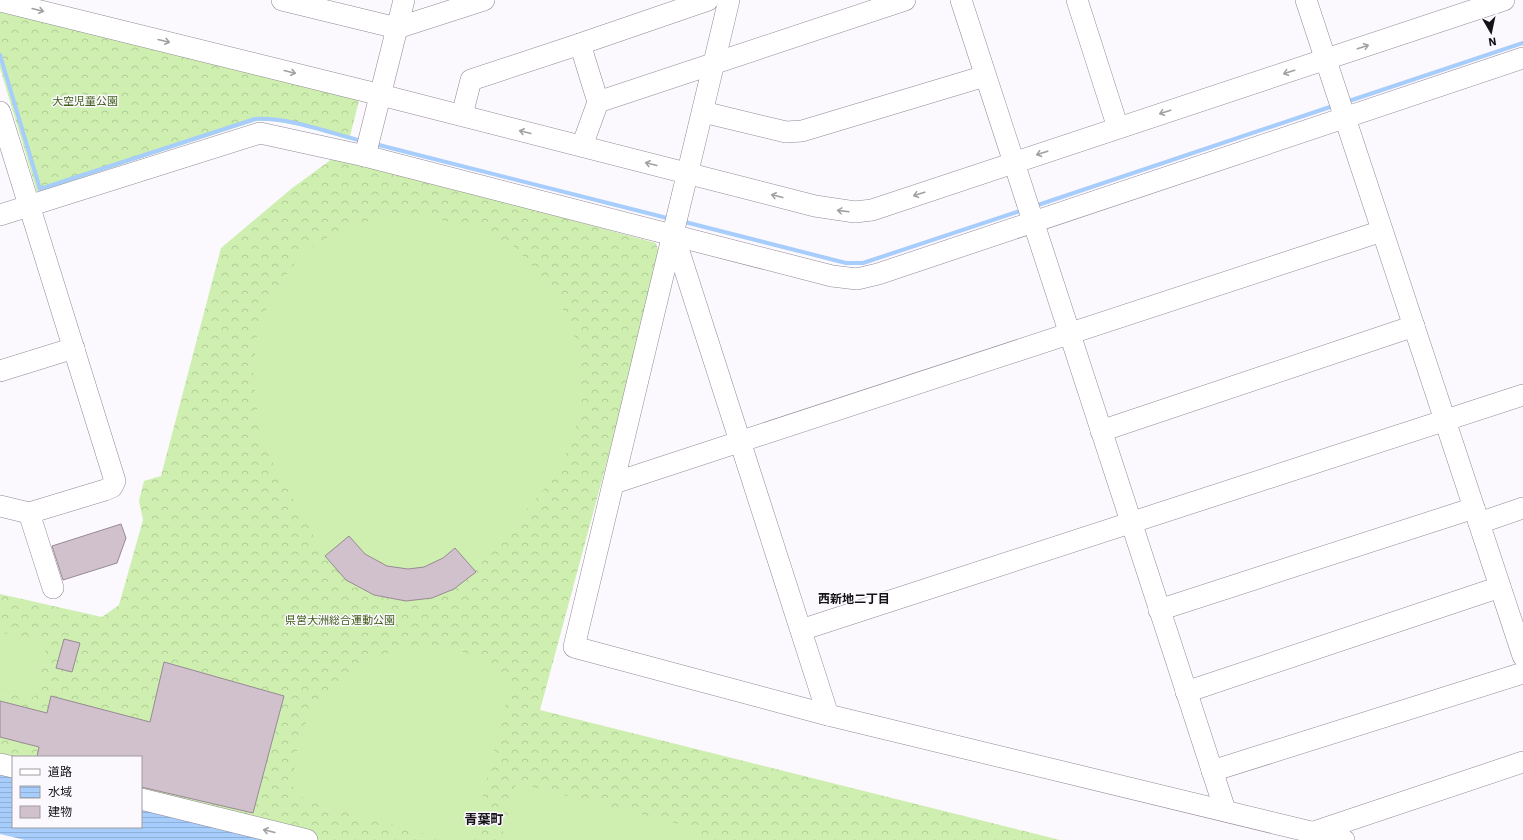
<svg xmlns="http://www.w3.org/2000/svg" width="1523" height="840" font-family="'IBM Plex Sans','Noto Sans JP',sans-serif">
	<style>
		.forest { fill: url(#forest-crowns) }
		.pitch { fill: #ceefaf }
		.water { fill: url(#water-rules) }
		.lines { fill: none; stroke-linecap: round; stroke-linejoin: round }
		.stream { stroke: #a6cdfb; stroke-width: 4 }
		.building { fill: #d0c1cc; stroke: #988a94 }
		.minor-casing { stroke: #928996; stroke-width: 22 }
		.minor { stroke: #fff; stroke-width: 21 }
		.oneway { stroke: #a1a0a2 }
		.labels { text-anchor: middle; stroke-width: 3; stroke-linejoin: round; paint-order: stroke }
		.park-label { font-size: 11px; fill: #425f1b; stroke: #fbf8fe }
		.neighbourhood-label { font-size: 12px; font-weight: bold; fill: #151217; stroke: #fbf8fe }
		.quarter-label { font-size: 13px; font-weight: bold; fill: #151217; stroke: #fbf8fe }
	</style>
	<defs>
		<pattern id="forest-crowns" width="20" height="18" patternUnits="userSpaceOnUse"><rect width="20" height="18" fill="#ceefaf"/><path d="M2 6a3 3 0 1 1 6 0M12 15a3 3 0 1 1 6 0" fill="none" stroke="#b0cc96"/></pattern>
		<pattern id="water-rules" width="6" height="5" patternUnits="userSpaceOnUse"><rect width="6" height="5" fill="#a6cdfb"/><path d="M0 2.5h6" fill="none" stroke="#8eafd6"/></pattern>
	</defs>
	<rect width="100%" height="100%" fill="#fbf8fe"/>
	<g class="forest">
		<path d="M0 6 360 97 349 140C330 133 275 118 256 121L37 192 0 68Z"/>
		<polygon points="336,156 656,243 661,261 540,710 1060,840 316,840 141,797 141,757 13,757 0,762 0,594 102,617 119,605 143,520 139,501 144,481 161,476 221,248 291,189"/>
	</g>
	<g class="pitch">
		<polygon points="394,217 436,219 477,227 513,246 539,273 558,298 576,341 581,377 581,405 572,441 555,476 470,577 444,594 414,601 382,597 365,591 346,580 325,556 261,442 253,375 257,334 267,308 284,278 302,254 326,238 362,222"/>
		<polygon points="0,632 47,644 34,697 0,689"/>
		<path d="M420 648 464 652 484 661 512 679 474 832 464 840H447L304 799 293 786C294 764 297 741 307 721 319 697 358 664 384 655 396 650 407 649 420 648Z"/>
		<polygon points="516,783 699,829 696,840 501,840"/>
	</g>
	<polygon class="water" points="0,771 13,774 13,827 141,827 141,805 273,840 25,840 0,834"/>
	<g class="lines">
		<g class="stream">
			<path d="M0 55 40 189 255 119C289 117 330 133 362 141"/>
			<polyline points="1346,102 1523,43"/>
			<polyline points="375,144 671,219"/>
			<polyline points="1035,206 1336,105"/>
			<polyline points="681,221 846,263 863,263 1023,210"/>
		</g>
	</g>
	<g class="building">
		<polygon points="121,524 126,538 117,563 63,580 52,546"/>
		<polygon points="349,536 365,554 387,566 408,569 424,567 443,558 455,548 476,572 454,589 432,598 406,601 374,595 346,580 325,556"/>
		<polygon points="64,639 80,643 72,672 56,668"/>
		<polygon points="164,662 284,696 253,813 141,787 141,757 37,757 39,747 0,737 0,701 47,713 51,696 150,722"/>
	</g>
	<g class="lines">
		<g class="minor-casing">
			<g id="minor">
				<polyline points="282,0 397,28 484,0"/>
				<polyline points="729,0 574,647 828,715 1344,840"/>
				<polyline points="961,0 1225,810"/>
				<polyline points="1077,0 1118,128"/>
				<polyline points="1306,0 1523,656"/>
				<polyline points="0,1 381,95 815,206 855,212 872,210 1504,0"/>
				<polyline points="598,102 905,0"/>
				<polyline points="0,112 115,481 112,487 105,490 29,513 0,506"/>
				<polyline points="703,112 786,132 802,131 985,76"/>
				<polyline points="462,115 471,80 580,44"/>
				<polyline points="582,146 598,102 580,44 708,0"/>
				<polyline points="365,156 404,0"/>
				<polyline points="0,215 260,133 365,156 832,276 857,279 878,274 1523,58"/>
				<polyline points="674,236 828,715"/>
				<polyline points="0,371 74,348"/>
				<polyline points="1101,431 1414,326"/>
				<polyline points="614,483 1382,231"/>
				<polyline points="29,513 53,588"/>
				<polyline points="1479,523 1523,508"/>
				<polyline points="1159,610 1474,508"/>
				<polyline points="801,630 1523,395"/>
				<polyline points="1186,692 1500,587"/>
				<polyline points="0,764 13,767"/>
				<polyline points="1212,771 1523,673"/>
				<polyline points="141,799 307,840"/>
				<polyline points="1314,832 1523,762"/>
			</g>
		</g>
		<use href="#minor" class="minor"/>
	</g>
	<defs><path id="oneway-shaft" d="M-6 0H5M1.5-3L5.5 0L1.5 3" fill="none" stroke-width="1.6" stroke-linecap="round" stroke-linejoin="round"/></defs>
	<g class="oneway">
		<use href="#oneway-shaft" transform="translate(38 10) rotate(14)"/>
		<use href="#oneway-shaft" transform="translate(164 41) rotate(14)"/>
		<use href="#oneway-shaft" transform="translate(1363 47) rotate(-18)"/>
		<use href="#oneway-shaft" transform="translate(290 72) rotate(14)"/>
		<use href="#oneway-shaft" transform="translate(1289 72) rotate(162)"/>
		<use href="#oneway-shaft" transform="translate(1165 112) rotate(162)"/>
		<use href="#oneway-shaft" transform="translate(525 132) rotate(-166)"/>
		<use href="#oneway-shaft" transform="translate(1042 153) rotate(162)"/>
		<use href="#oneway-shaft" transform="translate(651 164) rotate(-166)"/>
		<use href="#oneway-shaft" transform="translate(919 194) rotate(162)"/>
		<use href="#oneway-shaft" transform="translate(777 196) rotate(-166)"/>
		<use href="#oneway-shaft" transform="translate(843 211) rotate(-173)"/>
		<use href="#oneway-shaft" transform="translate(269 831) rotate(-166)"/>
	</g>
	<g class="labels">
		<g class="park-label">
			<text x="85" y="105">大空児童公園</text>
			<text x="340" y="624">県営大洲総合運動公園</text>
		</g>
		<g class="neighbourhood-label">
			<text x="854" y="603">西新地二丁目</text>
		</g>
		<g class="quarter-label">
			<text x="484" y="824">青葉町</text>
		</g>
	</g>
	<rect x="12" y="756" width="130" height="72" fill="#fbf8fe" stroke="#9f9ca2"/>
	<rect x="20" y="769" width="20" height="6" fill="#ffffff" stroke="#9f9ca2"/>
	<text x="48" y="776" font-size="12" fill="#151217">道路</text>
	<rect x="20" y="786" width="20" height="12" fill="url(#water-rules)" stroke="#9f9ca2"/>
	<text x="48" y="796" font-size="12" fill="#151217">水域</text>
	<rect x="20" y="806" width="20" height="12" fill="#d0c1cc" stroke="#9f9ca2"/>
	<text x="48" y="816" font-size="12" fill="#151217">建物</text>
	<g transform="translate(1491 32) rotate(171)" stroke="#fbf8fe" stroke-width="3" paint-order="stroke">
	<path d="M0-3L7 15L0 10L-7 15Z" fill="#151217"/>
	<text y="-6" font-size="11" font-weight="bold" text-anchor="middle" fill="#151217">N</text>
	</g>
</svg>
